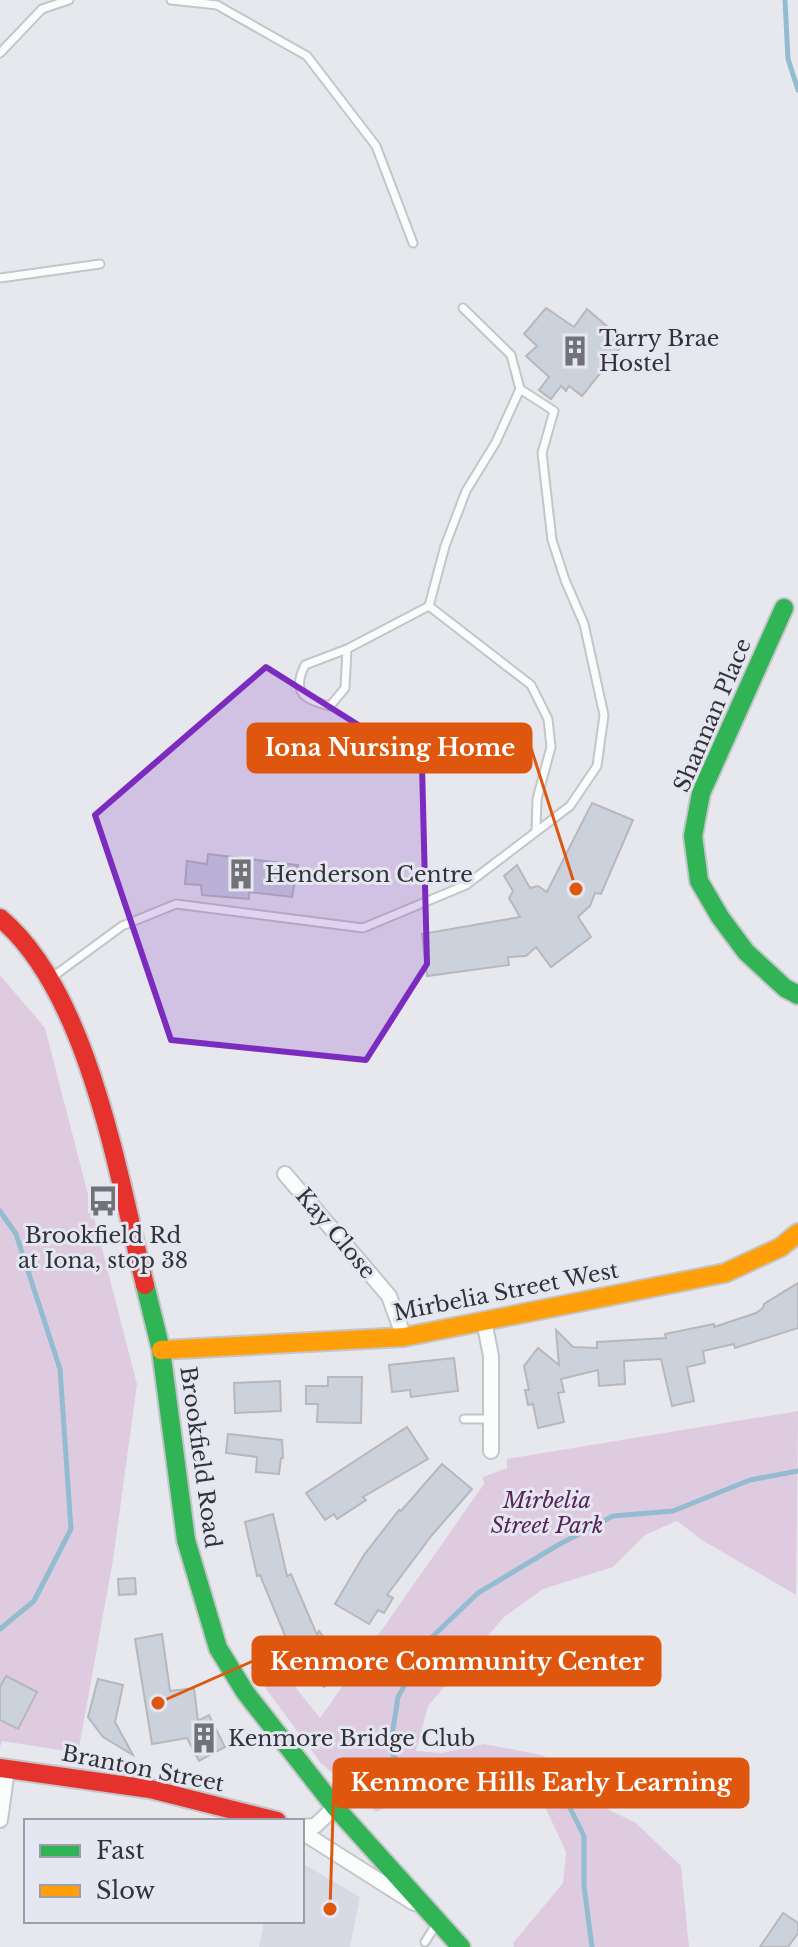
<svg xmlns="http://www.w3.org/2000/svg" width="798" height="1947" font-family="'Libre Baskerville',serif">
	<style>
		.built { fill: #d7d9e5 }
		.green { fill: #dfcbdf }
		.lines { fill: none; stroke-linecap: round; stroke-linejoin: round }
		.stream { stroke: #93bcd1; stroke-width: 5 }
		.building { fill: #cbd2dc; stroke: #b6b8bc; stroke-width: 2 }
		.lane-casing { stroke: #c4c5c9; stroke-width: 11 }
		.street-casing { stroke: #c4c5c9; stroke-width: 18 }
		.fast-casing { stroke: #c4c5c9; stroke-width: 22 }
		.slow-casing { stroke: #c4c5c9; stroke-width: 22 }
		.jam-casing { stroke: #c4c5c9; stroke-width: 22 }
		.lane { stroke: #fbfcfc; stroke-width: 7 }
		.street { stroke: #fbfcfc; stroke-width: 14 }
		.fast { stroke: #30b455; stroke-width: 18 }
		.slow { stroke: #ff9f0a; stroke-width: 18 }
		.jam { stroke: #e5322d; stroke-width: 18 }
		.marked { fill: #7b2cbf; fill-opacity: 0.2; stroke: #7b2cbf; stroke-width: 6; stroke-linejoin: round }
		.labels { text-anchor: middle; stroke-width: 6; stroke-linejoin: round; paint-order: stroke }
		.poi-label { font-size: 22px; fill: #323237; stroke: #e4e6f1; text-anchor: start }
		.street-label { font-size: 22px; fill: #323237; stroke: #e4e6f1 }
		.park-label { font-size: 22px; font-style: italic; fill: #592556; stroke: #e4e6f1 }
		.leader { fill: none; stroke: #df570e; stroke-width: 3 }
		.callout-dot { fill: #df570e; stroke: #e4e6f1; stroke-width: 3 }
		.callout { fill: #df570e; stroke: #df570e; stroke-width: 3 }
		.callout-label { font-size: 24px; text-anchor: middle; font-weight: bold; fill: #fff }
	</style>
	<rect width="100%" height="100%" fill="#e7e8ee"/>
	<polygon class="built" points="302,1863 360,1897 350,1947 259,1947 264,1921 302,1921"/>
	<g class="green">
		<polygon points="0,975 45,1028 137,1384 113,1560 78,1753 2,1741 0,1747"/>
		<polygon points="798,1411 796,1595 702,1540 677,1521 645,1535 613,1567 543,1589 504,1617 428,1706 416,1751 442,1753 484,1744 542,1755 576,1776 599,1805 636,1823 681,1866 689,1947 514,1947 513,1943 563,1883 566,1852 546,1809 513,1796 413,1796 376,1812 320,1762 250,1667 269,1654 320,1718 484,1484 483,1477 507,1468 507,1459"/>
	</g>
	<g class="lines">
		<g class="stream">
			<polyline points="785,0 788,59 798,90"/>
			<polyline points="0,1211 16,1234 60,1369 71,1529 34,1601 0,1629"/>
			<polyline points="592,1947 584,1886 584,1836 563,1794 547,1778 512,1767 484,1764 460,1766 438,1772 410,1773 398,1764 390,1749 398,1697 432,1637 478,1593 558,1545 613,1516 673,1511 750,1480 798,1471"/>
		</g>
	</g>
	<g class="building">
		<polygon points="546,308 574,327 587,309 625,342 582,396 569,386 566,391 561,386 551,399 539,390 549,377 526,356 537,346 524,334"/>
		<polygon points="592,803 633,820 601,894 595,893 590,906 578,917 591,937 551,967 536,947 526,956 508,957 509,965 427,976 422,934 520,917 509,898 513,891 504,876 517,865 530,888 538,886 547,892"/>
		<polygon points="208,854 298,865 292,897 249,892 249,899 202,895 201,885 185,884 187,861 207,864"/>
		<polygon points="798,1283 798,1328 735,1348 734,1344 703,1351 705,1363 687,1367 694,1401 672,1406 661,1359 624,1361 625,1384 599,1386 598,1370 561,1379 564,1392 558,1393 564,1422 538,1428 533,1404 528,1405 525,1390 529,1390 524,1366 538,1348 559,1365 556,1330 573,1347 597,1348 597,1342 666,1338 665,1334 714,1324 714,1327 756,1313 763,1308 764,1304"/>
		<polygon points="454,1358 458,1391 411,1397 410,1390 392,1392 389,1365"/>
		<polygon points="328,1377 362,1377 361,1423 317,1422 318,1404 306,1404 306,1386 328,1386"/>
		<polygon points="280,1381 281,1411 235,1413 234,1383"/>
		<polygon points="407,1427 428,1459 363,1497 366,1500 337,1519 334,1514 325,1520 306,1493"/>
		<polygon points="228,1434 282,1440 283,1458 281,1458 279,1474 256,1472 257,1457 226,1453"/>
		<polygon points="442,1464 472,1489 432,1535 387,1595 393,1598 384,1613 378,1610 369,1624 335,1604 364,1555 399,1510 401,1511"/>
		<polygon points="273,1514 287,1576 291,1574 317,1635 319,1631 347,1669 324,1687 286,1638 260,1575 257,1576 245,1522"/>
		<polygon points="135,1578 136,1594 119,1595 118,1579"/>
		<polygon points="162,1634 170,1691 194,1688 198,1721 209,1715 225,1747 199,1761 187,1738 152,1744 135,1639"/>
		<polygon points="6,1676 37,1692 18,1729 0,1720 0,1687"/>
		<polygon points="98,1679 123,1685 115,1722 133,1755 103,1737 88,1717"/>
		<polygon points="783,1913 798,1923 798,1933 788,1947 760,1947"/>
	</g>
	<g class="lines">
		<g class="lane-casing">
			<g id="lane">
				<polyline points="171,0 217,5 307,56 376,146 413,243"/>
				<polyline points="0,53 42,9 69,0"/>
				<polyline points="0,278 100,264"/>
				<polyline points="520,389 496,442 466,491 445,546 429,606 531,685 548,719 551,747 537,799 536,831"/>
				<path d="M347 649 305 665C291 693 305 700 330 706L345 688 347 649 429 606"/>
				<polyline points="51,978 122,926 176,904 363,928 466,885 570,806 597,766 604,715 584,624 565,580 552,540 542,453 554,411 520,389 511,355 463,308"/>
				<polyline points="464,1419 490,1419"/>
				<polyline points="425,1942 437,1923"/>
			</g>
		</g>
		<g class="street-casing">
			<g id="street">
				<polyline points="285,1174 389,1296 404,1337"/>
				<polyline points="484,1321 491,1356 491,1451"/>
				<polyline points="0,1820 7,1769"/>
				<polyline points="302,1827 315,1826 335,1807"/>
				<polyline points="302,1832 414,1903"/>
			</g>
		</g>
		<g class="fast-casing">
			<g id="fast">
				<polyline points="784,608 701,793 693,836 699,881 720,917 746,952 785,988 798,995"/>
				<polyline points="145,1285 161,1350 186,1540 218,1648 245,1692 335,1807 461,1947"/>
			</g>
		</g>
		<g class="slow-casing">
			<polyline id="slow" points="161,1350 404,1337 725,1273 781,1247 798,1233"/>
		</g>
		<g class="jam-casing">
			<g id="jam">
				<path d="M0 918C89 992 118 1176 145 1285"/>
				<polyline points="0,1768 150,1789 277,1821"/>
			</g>
		</g>
		<use href="#lane" class="lane"/>
		<use href="#street" class="street"/>
		<use href="#fast" class="fast"/>
		<use href="#slow" class="slow"/>
		<use href="#jam" class="jam"/>
	</g>
	<path class="marked" d="M266 667 422 765 427 964 366 1060 171 1040 95 815Z"/>
	<defs>
		<g id="building-bare" transform="scale(2.4)"><path d="M-4-6H4V6H1V3H-1V6H-4ZM-2.5-4.3h1.7v1.8h-1.7ZM.8-4.3h1.7v1.8H.8ZM-2.5-1h1.7V.8h-1.7ZM.8-1h1.7V.8H.8Z" fill="#717277" stroke="#e4e6f1" stroke-width="2.5" paint-order="stroke"/></g>
		<g id="bus-bare" transform="scale(2.4)"><path d="M-5-6H5V4H4V6H2V4H-2V6H-4V4H-5ZM-3.5-4V0h7V-4ZM-3.5 1.2v1.5H-2V1.2ZM2 1.2v1.5H3.5V1.2Z" fill="#717277" stroke="#e4e6f1" stroke-width="2.5" paint-order="stroke"/></g>
	</defs>
	<g fill-rule="evenodd">
		<use href="#building-bare" x="575" y="351"/>
		<use href="#building-bare" x="241" y="874"/>
		<use href="#bus-bare" x="103" y="1201"/>
		<use href="#building-bare" x="204" y="1738"/>
	</g>
	<g class="labels">
		<g class="poi-label">
			<text x="599" y="346">Tarry Brae<tspan x="599" dy="25">Hostel</tspan></text>
			<text x="265" y="882">Henderson Centre</text>
			<text x="103" y="1243" text-anchor="middle">Brookfield Rd<tspan x="103" dy="25">at Iona, stop 38</tspan></text>
			<text x="228" y="1746">Kenmore Bridge Club</text>
		</g>
		<g class="street-label">
			<text transform="translate(712 715) rotate(-67)" y="8">Shannan Place</text>
			<text transform="translate(336 1233) rotate(50)" y="8">Kay Close</text>
			<text transform="translate(506 1291) rotate(-11)" y="8">Mirbelia Street West</text>
			<text transform="translate(201 1457) rotate(82)" y="8">Brookfield Road</text>
			<text transform="translate(143 1768) rotate(11)" y="8">Branton Street</text>
		</g>
		<g class="park-label">
			<text x="547" y="1508">Mirbelia<tspan x="547" dy="25">Street Park</tspan></text>
		</g>
	</g>
	<path class="leader" d="M576 889L531 748M158 1703L253 1661M330 1909L334 1783"/>
	<g class="callout-dot">
		<circle cx="576" cy="889" r="8"/>
		<circle cx="158" cy="1703" r="8"/>
		<circle cx="330" cy="1909" r="8"/>
	</g>
	<g class="callout">
		<rect x="248" y="724" width="283" height="48" rx="8"/>
		<rect x="253" y="1637" width="407" height="48" rx="8"/>
		<rect x="334" y="1759" width="414" height="48" rx="8"/>
	</g>
	<g class="callout-label">
		<text x="390" y="756">Iona Nursing Home</text>
		<text x="457" y="1670">Kenmore Community Center</text>
		<text x="541" y="1791">Kenmore Hills Early Learning</text>
	</g>
	<rect x="24" y="1819" width="280" height="104" fill="#e4e6f1" stroke="#9d9ea7" stroke-width="2"/>
	<rect x="40" y="1845" width="40" height="12" fill="#30b455" stroke="#9d9ea7" stroke-width="2"/>
	<text x="96" y="1859" font-size="24" fill="#323237">Fast</text>
	<rect x="40" y="1885" width="40" height="12" fill="#ff9f0a" stroke="#9d9ea7" stroke-width="2"/>
	<text x="96" y="1899" font-size="24" fill="#323237">Slow</text>
</svg>
